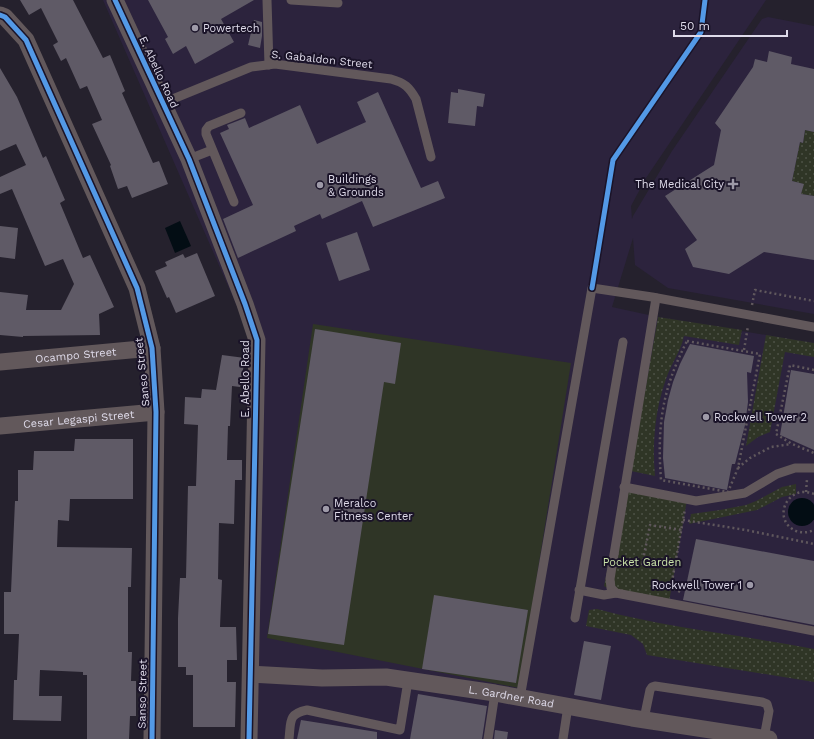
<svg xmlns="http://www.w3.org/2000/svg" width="814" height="739" font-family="'Work Sans',sans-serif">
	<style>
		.built { fill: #2c233d }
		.grass { fill: url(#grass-dots) }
		.pitch { fill: #2f3526 }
		.water { fill: #030d14 }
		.building { fill: #5f5a66 }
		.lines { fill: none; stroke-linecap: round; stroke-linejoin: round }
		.path { stroke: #60585d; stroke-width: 2.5; stroke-dasharray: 2 3; stroke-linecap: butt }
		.service { stroke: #62585b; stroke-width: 9 }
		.minor { stroke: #62585b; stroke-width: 17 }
		.cycleway-casing { stroke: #1a1328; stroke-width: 8 }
		.cycleway { stroke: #5399e6; stroke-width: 5 }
		.poi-dot { fill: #9e9aa8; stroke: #1a1328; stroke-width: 1.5 }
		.labels { text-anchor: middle; stroke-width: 4; stroke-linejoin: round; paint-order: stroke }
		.poi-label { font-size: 11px; fill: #dfdbea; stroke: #1a1328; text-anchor: start }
		.street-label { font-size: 11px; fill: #dfdbea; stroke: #1a1328 }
		.park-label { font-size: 11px; fill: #c9e2a8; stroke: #1a1328 }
	</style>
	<defs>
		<pattern id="grass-dots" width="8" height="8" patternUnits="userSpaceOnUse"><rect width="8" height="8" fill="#2f3526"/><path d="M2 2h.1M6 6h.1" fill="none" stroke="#4d5246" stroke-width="1.8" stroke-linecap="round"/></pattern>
	</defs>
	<rect width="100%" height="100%" fill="#25212d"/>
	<polygon class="built" points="103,0 766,0 646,178 631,206 632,219 633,216 672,151 762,19 768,17 814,26 814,314 668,288 635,265 633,238 612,307 658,317 814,343 814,739 245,739 253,343"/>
	<g class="grass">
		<polygon points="805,130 814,132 814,196 801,194 803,184 792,181 800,142 803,143"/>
		<path d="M658 317 742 330 739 345 684 336C681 351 671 364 666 379 655 410 652 443 655 476L631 471Z"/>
		<polygon points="766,335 814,343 814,357 785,352 770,432 758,437 746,446"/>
		<polygon points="796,484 796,494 782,497 757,510 689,524 691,514 720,510 746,505 756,501 782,487"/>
		<polygon points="624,487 687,500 669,602 616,593 604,586"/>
		<path d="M597 609C668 628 742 635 814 649V682L647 655 643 644 631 635 586 626 589 610Z"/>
	</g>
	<polygon class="pitch" points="313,324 571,363 519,688 267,638"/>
	<g class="water">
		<polygon points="180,221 191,246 175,253 165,228"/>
		<circle cx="802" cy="512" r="14"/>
	</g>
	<g class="building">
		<polygon points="20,0 73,0 103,58 110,55 125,91 122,93 153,163 159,161 168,184 132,198 127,186 118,189 110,166 111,165 92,124 102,120 87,86 80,89 66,58 61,61 53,45 58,42 41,8 29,15"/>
		<polygon points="148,0 254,0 221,19 234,42 195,64 186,46 173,54 165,39 168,37"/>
		<polygon points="254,20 262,22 262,36 260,48 248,45"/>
		<polygon points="769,51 792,57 791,64 814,69 814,132 805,130 803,143 800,142 792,181 804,184 801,194 814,196 814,260 764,252 729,274 693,267 685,249 697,240 665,196 714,165 721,130 715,123 753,67 755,59 767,62"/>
		<polygon points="0,68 17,97 43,158 46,156 65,200 60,203 83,258 90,255 114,307 99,314 100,335 23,336 23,337 0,335 0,292 28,295 26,310 61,310 74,284 63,259 45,266 12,189 0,194 0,177 26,165 16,144 0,151"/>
		<polygon points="458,89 485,94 483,107 477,106 475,126 448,123 451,92 458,93"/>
		<polygon points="378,92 421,188 438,181 445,198 373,227 362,201 322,219 320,214 294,226 296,231 238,258 223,219 253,205 220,133 229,129 227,125 245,118 249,128 300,105 317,144 366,122 357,102"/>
		<polygon points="0,226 18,228 15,259 0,257"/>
		<polygon points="357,232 370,270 339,281 326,243"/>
		<polygon points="197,253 215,296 176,313 169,297 167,298 155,271 167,266 165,262 183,254 185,258"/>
		<polygon points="315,329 401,343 395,384 384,382 344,645 268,634"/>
		<polygon points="690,344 754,356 751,373 747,372 748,402 745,425 735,464 732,464 727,490 665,478 663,458 664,422 668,400 673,382 680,364"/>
		<polygon points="222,355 245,358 240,387 232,386 230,426 228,426 227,460 242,460 242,480 235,480 234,524 219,523 218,579 222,580 220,627 236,627 237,660 227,660 227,682 236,682 235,727 193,727 193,675 186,675 186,667 178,667 178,618 180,578 186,578 188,486 196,486 198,425 184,424 185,397 201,398 202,389 216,390"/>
		<polygon points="791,370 814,374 814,450 780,435"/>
		<polygon points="75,439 133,439 133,499 70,499 69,521 58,520 57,547 132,548 131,587 128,587 128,652 132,652 131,681 136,681 136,716 130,716 129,739 87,739 87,675 83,675 83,672 40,670 39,696 62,696 61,721 13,720 14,680 17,680 19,634 4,634 4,592 11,592 15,501 18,501 18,470 33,470 34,451 74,451"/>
		<polygon points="696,539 814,561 814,625 683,600"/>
		<polygon points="434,595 528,610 516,683 422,669"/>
		<polygon points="584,641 611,646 601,700 574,695"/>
		<polygon points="418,694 487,706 482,739 410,739"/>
		<polygon points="301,720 377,732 377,739 297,739"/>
		<polygon points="495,730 508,732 507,739 494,739"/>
	</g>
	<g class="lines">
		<g class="path">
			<polyline points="752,305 755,290 814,301"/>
			<path d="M687 341 760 354 738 468 728 492 661 480C657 425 662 390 687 341Z"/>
			<polyline points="744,350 748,326"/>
			<polyline points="814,370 790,365 776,434 792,444 814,453"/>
			<polyline points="738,468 750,458 771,447 791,444"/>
			<polyline points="806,492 807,479"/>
			<path d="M814 494C787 483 771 520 796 531 802 533 808 533 814 530"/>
			<polyline points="683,520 746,530 814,544"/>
			<polyline points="642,565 650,525 682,530"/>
			<polyline points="680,592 671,587 685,509"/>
		</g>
		<g class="service">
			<polyline points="267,0 269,65"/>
			<polyline points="291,0 338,3"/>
			<path d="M163 103 251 67 275 64 391 79C405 83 409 87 416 99L431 157"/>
			<polyline points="189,159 212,150"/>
			<polyline points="234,202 206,134 206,130 209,126 241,113"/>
			<polyline points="656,298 610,579 611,588 616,593 814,631"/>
			<polyline points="624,487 696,501 745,493 777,474 795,468 814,468"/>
			<polyline points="579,590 604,595 616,593"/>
			<polyline points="575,618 623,342"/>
			<polyline points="520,698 592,288 652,297 814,327"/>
			<polyline points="644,719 650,690 652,687 655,686 762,702 767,704 769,711 764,738"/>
			<path d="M289 739C291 721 288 714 307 710L400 730 408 681"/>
			<polyline points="488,739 495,693"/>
			<polyline points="563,739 568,706"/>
		</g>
		<g class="minor">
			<polyline points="115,0 189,159 245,304 257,340 249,739"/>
			<polyline points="0,15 5,17 26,40 137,288 152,348 156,412 152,739"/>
			<path id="s1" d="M0 362 152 348"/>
			<path id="s2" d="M0 426 156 412"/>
			<path id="s3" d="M251 674 322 678 386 677 495 693 632 718 769 739"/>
		</g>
		<g class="cycleway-casing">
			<g id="cycleway">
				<polyline points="115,0 189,159 245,304 257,340 249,739"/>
				<polyline points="0,15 5,17 26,40 137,288 152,348 156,412 152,739"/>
				<polyline points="592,288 613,160 701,32 705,0"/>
			</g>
		</g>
		<use href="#cycleway" class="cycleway"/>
	</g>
	<g class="poi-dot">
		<circle cx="195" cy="28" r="4"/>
		<path d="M731 178h4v4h4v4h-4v4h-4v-4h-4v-4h4z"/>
		<circle cx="320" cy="185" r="4"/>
		<circle cx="706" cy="417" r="4"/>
		<circle cx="326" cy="509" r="4"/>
		<circle cx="750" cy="585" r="4"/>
	</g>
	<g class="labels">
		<g class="poi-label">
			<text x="203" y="32">Powertech</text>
			<text x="328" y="183">Buildings<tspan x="328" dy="13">&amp; Grounds</tspan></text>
			<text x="724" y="188" text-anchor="end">The Medical City</text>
			<text x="714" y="421">Rockwell Tower 2</text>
			<text x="334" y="507">Meralco<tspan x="334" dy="13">Fitness Center</tspan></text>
			<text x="742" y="589" text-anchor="end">Rockwell Tower 1</text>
		</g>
		<g class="street-label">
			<text transform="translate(322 59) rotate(6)" y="4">S. Gabaldon Street</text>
			<text transform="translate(159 72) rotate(65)" y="4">E. Abello Road</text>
			<text dy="4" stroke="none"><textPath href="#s1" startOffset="76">Ocampo Street</textPath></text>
			<text transform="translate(142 372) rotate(-96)" y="4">Sanso Street</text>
			<text transform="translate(245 379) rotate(-90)" y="4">E. Abello Road</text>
			<text dy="4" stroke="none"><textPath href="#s2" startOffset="79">Cesar Legaspi Street</textPath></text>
			<text transform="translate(142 694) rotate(-89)" y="4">Sanso Street</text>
			<text dy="4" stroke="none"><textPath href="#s3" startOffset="262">L. Gardner Road</textPath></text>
		</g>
		<g class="park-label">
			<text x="642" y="566">Pocket Garden</text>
		</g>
	</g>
	<path d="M674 30v6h113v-6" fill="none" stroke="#dfdbea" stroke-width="2"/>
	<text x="680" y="30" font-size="12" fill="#dfdbea" stroke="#1a1328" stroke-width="3" paint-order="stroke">50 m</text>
</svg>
